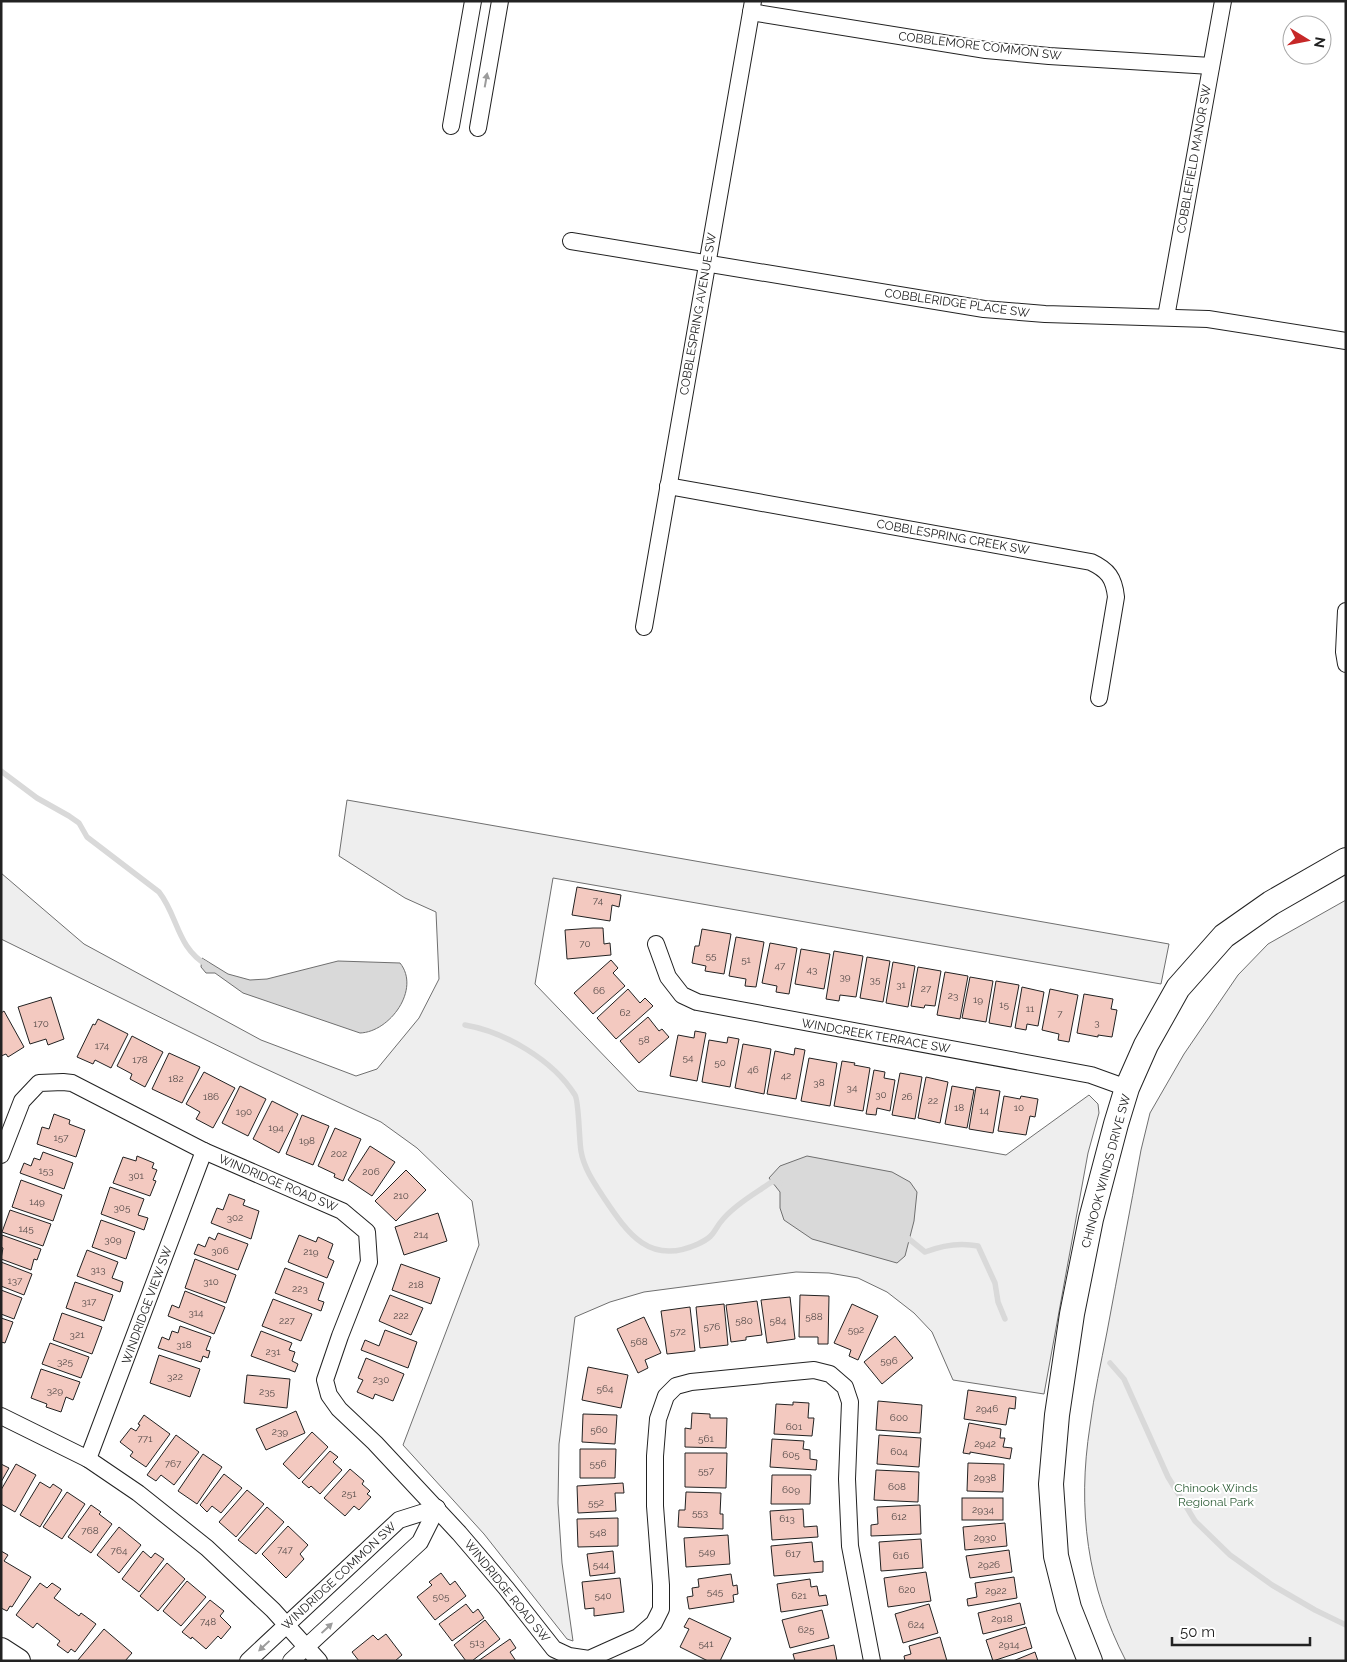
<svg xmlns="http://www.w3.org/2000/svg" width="1347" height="1662" font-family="Raleway,sans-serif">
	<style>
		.green { fill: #eee; stroke: #6f6f6f }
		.water { fill: #d9d9d9; stroke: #6f6f6f }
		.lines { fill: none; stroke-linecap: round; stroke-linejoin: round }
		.stream { stroke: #d9d9d9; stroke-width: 5.5 }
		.building { fill: #f3c9c0; stroke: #222 }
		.street-casing { stroke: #222; stroke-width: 18 }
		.secondary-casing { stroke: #222; stroke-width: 26 }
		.street { stroke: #fff; stroke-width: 16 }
		.secondary { stroke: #fff; stroke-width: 24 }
		.oneway { fill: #9c9c9c }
		.labels { text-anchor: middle; stroke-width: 4; stroke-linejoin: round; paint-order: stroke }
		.number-label { font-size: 10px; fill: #564c4a }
		.street-label { font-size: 12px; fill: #222; stroke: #fff }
		.park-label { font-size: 12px; fill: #2f5e38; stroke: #fff }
	</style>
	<rect width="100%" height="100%" fill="#fff"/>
	<g class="green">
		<polygon points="347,800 1169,944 1161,984 553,878 535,984 638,1091 1006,1155 1089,1095 1098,1104 1099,1113 1088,1153 1044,1394 953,1380 932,1332 914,1313 887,1292 858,1278 829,1273 796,1272 644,1292 610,1302 575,1317 559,1444 558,1503 562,1563 573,1641 567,1639 484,1534 403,1445 479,1245 472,1201 417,1148 381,1122 253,1063 1,939 1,873 84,944 261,1040 356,1076 377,1069 419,1018 439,979 436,912 405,898 339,856"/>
		<path d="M1346 900V1661H1126C1087 1586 1077 1509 1090 1426 1094 1394 1101 1363 1107 1332 1118 1272 1130 1211 1141 1150L1150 1113 1184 1054 1238 975 1268 944Z"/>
	</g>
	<g class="water">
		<path d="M202 958 228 974 250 980 267 979 338 961 400 963C421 989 390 1032 360 1033L243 993 215 973H206L201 967Z"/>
		<polygon points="807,1156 892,1172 910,1182 917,1192 914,1221 905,1256 897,1263 812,1239 784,1220 780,1208 780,1192 769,1178 780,1166"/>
	</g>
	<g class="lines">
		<g class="stream">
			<path d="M1 771 37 798 69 816 79 823 87 837 159 892C178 916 177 948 207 965"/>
			<path d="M465 1025C505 1032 553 1060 575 1095 579 1101 579 1140 581 1151 584 1169 595 1184 604 1198 628 1234 650 1266 698 1244 717 1235 712 1231 724 1218 737 1203 756 1193 773 1181L780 1183"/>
			<path d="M904 1235 925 1252C943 1245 959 1242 978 1246L995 1283 998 1302 1005 1319"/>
			<polyline points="1110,1363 1124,1379 1168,1477 1195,1521 1230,1555 1272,1585 1315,1610 1346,1625"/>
		</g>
	</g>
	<g class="building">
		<polygon points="577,887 621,895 619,907 612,905 610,921 572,915"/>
		<polygon points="593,928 603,928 604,944 610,943 611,955 567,959 565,930"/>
		<polygon points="702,929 731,934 724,974 705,971 706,966 692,963 695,946 699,946"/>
		<polygon points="736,937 764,942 756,987 745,986 746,979 729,976"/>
		<polygon points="770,943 797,948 789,994 776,992 777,986 762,983"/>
		<polygon points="801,949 830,954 824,989 795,984"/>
		<polygon points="834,951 863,956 856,997 840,995 839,1001 826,999"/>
		<polygon points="867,957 890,961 883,1002 860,998"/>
		<polygon points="611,960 618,968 613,973 625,986 593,1014 574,993"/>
		<polygon points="893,962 915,966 908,1007 886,1003"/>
		<polygon points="918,967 941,971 935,1006 925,1005 924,1008 911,1006"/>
		<polygon points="945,972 968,976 960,1019 937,1015"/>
		<polygon points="970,977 993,981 986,1022 962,1018"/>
		<polygon points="996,981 1019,985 1011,1027 989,1023"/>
		<polygon points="1022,987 1044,992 1038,1026 1027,1024 1026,1030 1015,1028"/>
		<polygon points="628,989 640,1003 645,998 653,1006 616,1039 597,1018"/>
		<polygon points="1050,989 1078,995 1069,1042 1058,1040 1059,1034 1042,1030"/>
		<polygon points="1084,994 1113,999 1111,1009 1117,1010 1112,1037 1098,1035 1098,1037 1077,1033"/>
		<polygon points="51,997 64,1039 48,1045 46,1039 30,1044 18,1007"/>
		<polygon points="4,1011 24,1047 8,1057 6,1054 1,1056 1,1013"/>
		<polygon points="648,1017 659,1031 662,1029 669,1037 639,1063 620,1041"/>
		<polygon points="98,1019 128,1034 111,1068 95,1060 93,1064 77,1057 93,1024 95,1025"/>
		<polygon points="695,1031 706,1033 697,1081 670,1076 678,1035 694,1038"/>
		<polygon points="132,1036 163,1052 145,1087 130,1079 132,1074 117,1066"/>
		<polygon points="728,1037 739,1039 730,1087 702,1082 709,1040 727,1043"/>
		<polygon points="743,1044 771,1049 764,1094 735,1088"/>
		<polygon points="795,1048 805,1050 796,1099 767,1094 775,1051 794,1055"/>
		<polygon points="169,1053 200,1067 182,1103 152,1089"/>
		<polygon points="809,1058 837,1063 830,1106 801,1101"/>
		<polygon points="842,1061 855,1063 854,1065 870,1068 863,1111 834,1106"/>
		<polygon points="874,1070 885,1072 884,1078 895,1080 890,1111 877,1108 876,1115 866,1114"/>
		<polygon points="204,1072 235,1088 213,1128 196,1119 200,1112 186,1104"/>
		<polygon points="900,1073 922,1077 915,1119 892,1115"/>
		<polygon points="926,1077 948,1082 940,1123 918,1118"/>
		<polygon points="240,1086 266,1099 248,1136 222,1123"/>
		<polygon points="952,1086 974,1090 967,1128 945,1124"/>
		<polygon points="976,1087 1000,1091 993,1133 969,1129"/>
		<polygon points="1004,1096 1020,1099 1021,1096 1038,1099 1035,1117 1030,1116 1026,1135 998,1131"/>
		<polygon points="272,1101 298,1114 279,1153 253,1139"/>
		<polygon points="54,1114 70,1120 69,1124 85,1130 76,1157 37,1144 42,1127 49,1129"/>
		<polygon points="302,1115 329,1126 313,1165 286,1154"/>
		<polygon points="335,1128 361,1139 343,1181 334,1177 335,1174 318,1166"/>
		<polygon points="370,1146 395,1162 372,1196 348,1180"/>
		<polygon points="43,1152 73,1163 64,1189 20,1173 24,1163 31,1166 34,1158 40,1160"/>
		<polygon points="137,1156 154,1163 152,1168 157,1170 153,1180 156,1181 150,1196 113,1183 123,1157 136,1161"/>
		<polygon points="406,1170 426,1190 396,1221 375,1201"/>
		<polygon points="21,1180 62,1195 53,1221 12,1207"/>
		<polygon points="110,1187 144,1199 138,1215 148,1218 144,1230 101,1214"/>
		<polygon points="229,1194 245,1200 243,1205 259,1211 251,1239 211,1223 217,1208 223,1210"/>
		<polygon points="10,1210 51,1224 43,1246 2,1232"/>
		<polygon points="438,1213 447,1241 404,1255 395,1227"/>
		<polygon points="101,1220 135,1232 126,1259 92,1247"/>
		<polygon points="218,1233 248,1244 238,1270 194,1254 198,1244 205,1247 209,1237 215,1240"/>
		<polygon points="2,1235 41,1249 37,1260 34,1259 31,1270 1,1259 3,1248 1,1247"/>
		<polygon points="299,1235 316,1242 318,1237 333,1244 328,1258 334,1261 327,1278 288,1262"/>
		<polygon points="87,1250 118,1262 112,1278 123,1282 120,1292 77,1276"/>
		<polygon points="195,1259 236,1275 226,1303 185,1288"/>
		<polygon points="1,1262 32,1274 24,1295 1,1286"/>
		<polygon points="401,1264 440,1278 431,1304 392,1290"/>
		<polygon points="285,1268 324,1283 318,1300 324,1302 321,1311 275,1293"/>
		<polygon points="75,1282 113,1295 104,1321 66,1308"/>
		<polygon points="1,1290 22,1298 14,1319 1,1314"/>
		<polygon points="185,1291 225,1307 214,1334 168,1316 172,1305 179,1308"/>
		<polygon points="390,1295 423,1308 411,1335 379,1321"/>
		<polygon points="800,1295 829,1296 828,1344 818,1344 818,1337 799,1337"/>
		<polygon points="790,1297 795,1339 767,1343 761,1300"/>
		<polygon points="273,1299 312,1314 301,1341 262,1326"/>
		<polygon points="757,1301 762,1335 746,1337 746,1340 731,1342 726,1305"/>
		<polygon points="724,1304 728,1345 700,1348 696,1307"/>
		<polygon points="852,1304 878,1316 858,1360 849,1356 851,1350 834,1343"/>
		<polygon points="690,1307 695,1351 667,1354 661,1311"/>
		<polygon points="62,1313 102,1327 92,1354 53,1340"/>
		<polygon points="644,1317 661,1353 645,1360 648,1368 638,1373 617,1329"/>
		<polygon points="1,1318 13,1322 5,1343 1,1342"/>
		<polygon points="180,1326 211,1337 206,1350 210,1351 208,1358 203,1356 201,1362 158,1348 162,1337 169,1340 172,1331 178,1333"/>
		<polygon points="385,1330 417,1342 408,1368 361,1350 365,1340 379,1346"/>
		<polygon points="261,1331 292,1343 289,1350 295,1352 292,1361 298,1364 295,1372 251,1356"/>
		<polygon points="895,1336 913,1358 882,1384 864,1362"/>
		<polygon points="50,1343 89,1357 81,1378 42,1364"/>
		<polygon points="159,1355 200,1369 190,1397 150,1383"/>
		<polygon points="366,1358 404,1374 393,1401 375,1394 373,1399 357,1392 363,1380 358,1378"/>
		<polygon points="588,1367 628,1375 621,1408 582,1400"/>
		<polygon points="41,1369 80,1382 73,1400 66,1397 61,1412 46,1407 47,1404 31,1398"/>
		<polygon points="247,1375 290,1379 287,1408 244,1403"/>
		<polygon points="968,1390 1016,1397 1015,1409 1009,1408 1006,1425 964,1419"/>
		<polygon points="878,1401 922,1405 920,1433 876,1430"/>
		<polygon points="793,1402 809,1403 808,1418 814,1418 812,1436 774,1434 776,1404 793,1405"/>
		<polygon points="296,1411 305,1433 266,1450 256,1429"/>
		<polygon points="692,1413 710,1414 710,1418 727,1418 726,1448 685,1447 685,1428 691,1429"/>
		<polygon points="583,1414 617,1415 615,1444 582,1442"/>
		<polygon points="144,1415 170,1434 146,1467 130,1456 133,1452 120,1442 131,1428 136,1431 140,1425 138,1424"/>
		<polygon points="969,1423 1001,1429 1000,1438 1005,1438 1003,1447 1012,1448 1010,1459 970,1452 970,1454 963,1453"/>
		<polygon points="312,1432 328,1447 299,1479 283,1464"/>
		<polygon points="176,1435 199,1452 174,1485 161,1475 156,1481 147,1475"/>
		<polygon points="879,1435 921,1438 919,1467 877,1464"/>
		<polygon points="772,1439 804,1441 803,1449 810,1450 810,1459 817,1460 816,1470 770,1467"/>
		<polygon points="580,1449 616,1449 615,1478 580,1478"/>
		<polygon points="330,1451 338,1457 333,1462 342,1470 320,1494 311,1486 309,1488 302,1482"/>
		<polygon points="685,1453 727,1453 726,1488 685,1487"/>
		<polygon points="203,1454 222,1467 197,1504 178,1491"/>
		<polygon points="968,1463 1004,1464 1003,1492 967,1491"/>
		<polygon points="1,1464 9,1468 1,1482"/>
		<polygon points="16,1464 36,1475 15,1512 1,1504 1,1490"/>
		<polygon points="350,1469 364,1481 362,1484 370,1491 367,1494 371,1497 359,1510 354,1506 345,1516 324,1498"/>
		<polygon points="876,1470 919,1472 918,1502 874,1500"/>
		<polygon points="224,1474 242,1488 221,1513 212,1506 207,1512 200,1505"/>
		<polygon points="772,1475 811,1475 810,1504 771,1504"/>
		<polygon points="40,1482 50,1488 53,1484 62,1490 40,1527 20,1515"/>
		<polygon points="623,1483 624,1493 615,1493 616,1511 578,1513 577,1486"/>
		<polygon points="247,1490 264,1504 236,1537 219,1522"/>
		<polygon points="67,1492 85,1504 62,1539 43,1527"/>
		<polygon points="686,1492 721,1493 720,1514 723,1514 723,1529 678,1527 679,1510 685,1510"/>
		<rect x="962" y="1498" width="41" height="22"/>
		<polygon points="91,1505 101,1512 99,1514 112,1524 91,1553 68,1537"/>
		<polygon points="920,1505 921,1534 871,1536 871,1525 878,1524 877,1507"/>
		<polygon points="267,1507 284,1522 256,1554 238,1540"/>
		<polygon points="803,1509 804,1527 817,1526 818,1537 772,1540 770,1511"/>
		<polygon points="618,1518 618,1546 578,1547 577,1519"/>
		<polygon points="1005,1523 1007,1546 965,1550 963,1527"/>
		<polygon points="288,1526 308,1545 300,1554 304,1559 286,1578 262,1554"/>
		<polygon points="119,1527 141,1545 119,1573 97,1555"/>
		<polygon points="728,1535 730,1564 686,1567 684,1538"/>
		<polygon points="921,1539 923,1568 881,1571 879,1542"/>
		<polygon points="812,1542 814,1562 823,1561 823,1572 774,1576 771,1546"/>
		<polygon points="1009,1550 1012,1572 970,1578 966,1556"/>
		<polygon points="1,1551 8,1555 4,1561 31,1577 12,1607 10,1606 7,1611 1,1608"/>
		<polygon points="143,1551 151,1558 155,1553 164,1559 139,1592 122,1579"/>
		<polygon points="613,1551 615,1573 590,1576 587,1554"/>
		<polygon points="167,1563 185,1579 158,1611 140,1596"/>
		<polygon points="926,1572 931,1601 888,1607 884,1578"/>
		<polygon points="441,1573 450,1585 455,1581 466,1596 435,1620 417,1597 432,1585 429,1582"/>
		<polygon points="731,1574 733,1586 737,1585 738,1594 733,1595 734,1602 689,1609 687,1597 693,1596 692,1588 699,1587 698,1579"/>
		<polygon points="1014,1577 1017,1598 968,1606 967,1599 977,1597 975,1583"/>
		<polygon points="620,1578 624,1612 594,1616 594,1608 585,1609 582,1582"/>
		<polygon points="810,1579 811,1587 817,1586 819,1596 826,1595 828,1605 781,1612 777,1584"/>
		<polygon points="187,1581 206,1597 181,1626 163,1611"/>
		<polygon points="40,1583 47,1588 52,1583 61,1589 54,1598 79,1616 81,1613 96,1624 75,1652 71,1649 68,1653 57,1645 60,1641 37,1623 33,1628 16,1615"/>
		<polygon points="210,1600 224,1611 220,1616 231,1627 221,1639 218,1636 206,1649 192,1637 191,1639 182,1632"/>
		<polygon points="1020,1603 1025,1624 983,1634 978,1613"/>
		<polygon points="466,1604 473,1613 478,1609 484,1618 452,1641 439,1624"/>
		<polygon points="929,1604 938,1633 903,1643 895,1614"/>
		<polygon points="822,1610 829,1638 790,1648 782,1620"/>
		<polygon points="689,1618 731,1638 720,1661 708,1661 680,1647 689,1629 684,1627"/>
		<polygon points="485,1620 500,1639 472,1661 466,1661 454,1645"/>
		<polygon points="1026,1627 1032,1648 993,1661 986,1640"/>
		<polygon points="104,1629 132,1653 125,1661 79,1661 78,1660"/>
		<polygon points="386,1634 402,1655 395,1661 359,1661 352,1652 373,1635 378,1640"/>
		<polygon points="940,1637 947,1661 905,1661 904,1656 911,1654 909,1646"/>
		<polygon points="510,1639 516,1648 510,1652 516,1661 478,1661"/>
		<polygon points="834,1645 837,1661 795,1661 793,1654"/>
		<polygon points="1035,1652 1038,1661 1013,1661"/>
	</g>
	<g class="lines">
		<g class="street-casing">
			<g id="street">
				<polyline points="751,12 986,50 1049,56 1211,66"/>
				<polyline points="451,126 473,1"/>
				<polyline points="478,128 500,1"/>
				<polyline points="571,241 984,309 1045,314 1208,319 1346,341"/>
				<polyline points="1166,317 1223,1"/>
				<path d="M668 486 1091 562C1108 570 1114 578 1116 597L1099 698"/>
				<polyline points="1346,611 1344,652 1346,664"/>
				<polyline points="644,627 753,1"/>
				<polyline points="656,944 668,977 682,995 697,1002 1091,1075 1127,1088"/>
				<polyline points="1,1155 22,1101 39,1083 63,1082 72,1083 204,1151 342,1211 367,1232 369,1262 340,1336 325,1380 329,1395 339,1409 375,1443 459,1533 506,1588 554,1649 569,1656 589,1659 638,1637 654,1623 661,1609 661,1585 655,1506 655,1456 658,1419 666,1396 676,1386 691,1382 814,1370 830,1374 845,1387 850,1402 847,1479 850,1546 872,1661"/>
				<polyline points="1,1416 88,1459 138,1493 207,1548 273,1610 319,1661"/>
				<polyline points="88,1459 204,1151"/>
				<polyline points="248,1661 399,1520 437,1508"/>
				<polyline points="291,1661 420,1542 437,1508"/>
			</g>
		</g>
		<g class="secondary-casing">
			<g id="secondary">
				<polyline points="1,1650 18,1661"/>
				<polyline points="1090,1661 1069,1608 1056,1556 1051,1484 1057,1415 1072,1314 1091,1219 1116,1124 1127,1088 1146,1045 1178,988 1224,936 1271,903 1346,860"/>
			</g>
		</g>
		<use href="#street" class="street"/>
		<use href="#secondary" class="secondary"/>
	</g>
	<defs><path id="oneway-solid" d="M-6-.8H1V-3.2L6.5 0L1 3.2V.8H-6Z" transform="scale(1.25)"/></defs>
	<g class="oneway">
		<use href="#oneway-solid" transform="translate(486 80) rotate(-80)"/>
		<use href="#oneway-solid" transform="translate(327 1628) rotate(-43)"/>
		<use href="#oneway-solid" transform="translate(264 1646) rotate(137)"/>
	</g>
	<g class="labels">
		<g class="number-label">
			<text x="598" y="904">74</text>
			<text x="585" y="947">70</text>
			<text x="711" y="959">55</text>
			<text x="746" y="963">51</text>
			<text x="780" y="969">47</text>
			<text x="812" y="973">43</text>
			<text x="845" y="980">39</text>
			<text x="875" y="983">35</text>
			<text x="901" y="988">31</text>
			<text x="926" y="992">27</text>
			<text x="599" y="994">66</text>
			<text x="953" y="999">23</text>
			<text x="978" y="1003">19</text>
			<text x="1004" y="1008">15</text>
			<text x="1030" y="1012">11</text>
			<text x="625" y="1016">62</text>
			<text x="1060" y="1017">7</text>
			<text x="1097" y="1026">3</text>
			<text x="41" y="1027">170</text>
			<text x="644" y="1043">58</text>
			<text x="102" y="1049">174</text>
			<text x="688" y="1061">54</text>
			<text x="140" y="1063">178</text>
			<text x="720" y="1066">50</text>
			<text x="753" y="1073">46</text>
			<text x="786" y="1079">42</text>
			<text x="176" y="1082">182</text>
			<text x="819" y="1086">38</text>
			<text x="852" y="1091">34</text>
			<text x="881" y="1098">30</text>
			<text x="211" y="1100">186</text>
			<text x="907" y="1100">26</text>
			<text x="933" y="1104">22</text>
			<text x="959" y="1111">18</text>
			<text x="1019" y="1111">10</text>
			<text x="984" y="1114">14</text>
			<text x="244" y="1115">190</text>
			<text x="276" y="1131">194</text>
			<text x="61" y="1141">157</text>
			<text x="307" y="1144">198</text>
			<text x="339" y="1157">202</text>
			<text x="46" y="1174">153</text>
			<text x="371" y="1175">206</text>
			<text x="136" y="1179">301</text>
			<text x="401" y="1199">210</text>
			<text x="37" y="1205">149</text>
			<text x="122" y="1211">305</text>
			<text x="235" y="1221">302</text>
			<text x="26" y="1232">145</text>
			<text x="421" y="1238">214</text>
			<text x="113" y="1243">309</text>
			<text x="220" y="1254">306</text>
			<text x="311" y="1255">219</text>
			<text x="98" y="1273">313</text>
			<text x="15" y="1284">137</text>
			<text x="211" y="1285">310</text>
			<text x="416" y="1288">218</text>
			<text x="300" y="1292">223</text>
			<text x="89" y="1305">317</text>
			<text x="196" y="1316">314</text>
			<text x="401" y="1319">222</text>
			<text x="814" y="1320">588</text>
			<text x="287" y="1324">227</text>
			<text x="744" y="1324">580</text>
			<text x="778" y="1324">584</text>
			<text x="712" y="1330">576</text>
			<text x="856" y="1333">592</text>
			<text x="678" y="1335">572</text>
			<text x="77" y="1338">321</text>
			<text x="639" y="1345">568</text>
			<text x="184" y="1348">318</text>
			<text x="273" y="1355">231</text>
			<text x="889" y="1364">596</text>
			<text x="65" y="1365">325</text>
			<text x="175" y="1380">322</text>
			<text x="381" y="1383">230</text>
			<text x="605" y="1392">564</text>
			<text x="55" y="1394">329</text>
			<text x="267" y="1395">235</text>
			<text x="987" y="1412">2946</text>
			<text x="899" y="1421">600</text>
			<text x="794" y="1430">601</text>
			<text x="599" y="1433">560</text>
			<text x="280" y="1435">239</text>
			<text x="145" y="1442">771</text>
			<text x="706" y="1442">561</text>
			<text x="985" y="1447">2942</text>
			<text x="899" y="1455">604</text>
			<text x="791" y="1458">605</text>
			<text x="173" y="1467">767</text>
			<text x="598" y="1467">556</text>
			<text x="706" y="1474">557</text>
			<text x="985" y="1481">2938</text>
			<text x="897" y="1490">608</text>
			<text x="791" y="1493">609</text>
			<text x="349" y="1497">251</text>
			<text x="596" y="1506">552</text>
			<text x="983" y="1513">2934</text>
			<text x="700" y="1516">553</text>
			<text x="899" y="1520">612</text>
			<text x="787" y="1522">613</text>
			<text x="90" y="1534">768</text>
			<text x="598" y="1536">548</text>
			<text x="985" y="1541">2930</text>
			<text x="285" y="1553">747</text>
			<text x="119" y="1554">764</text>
			<text x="707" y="1555">549</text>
			<text x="793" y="1557">617</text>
			<text x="901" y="1559">616</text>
			<text x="601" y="1568">544</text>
			<text x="989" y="1568">2926</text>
			<text x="907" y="1593">620</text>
			<text x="996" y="1594">2922</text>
			<text x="715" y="1595">545</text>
			<text x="603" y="1599">540</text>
			<text x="799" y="1599">621</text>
			<text x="441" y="1600">505</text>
			<text x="1002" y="1622">2918</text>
			<text x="208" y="1625">748</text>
			<text x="916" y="1628">624</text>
			<text x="806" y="1633">625</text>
			<text x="477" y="1646">513</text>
			<text x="706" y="1647">541</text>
			<text x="1009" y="1648">2914</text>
		</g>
		<g class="street-label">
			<text transform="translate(980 46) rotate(7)" y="4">COBBLEMORE COMMON SW</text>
			<text transform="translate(1194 159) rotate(-80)" y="4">COBBLEFIELD MANOR SW</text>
			<text transform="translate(957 303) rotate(8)" y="4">COBBLERIDGE PLACE SW</text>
			<text transform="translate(698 314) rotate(-80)" y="4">COBBLESPRING AVENUE SW</text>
			<text transform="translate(953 537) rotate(10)" y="4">COBBLESPRING CREEK SW</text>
			<text transform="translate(876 1036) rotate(10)" y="4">WINDCREEK TERRACE SW</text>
			<text transform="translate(1106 1171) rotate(-75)" y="4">CHINOOK WINDS DRIVE SW</text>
			<text transform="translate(278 1183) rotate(23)" y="4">WINDRIDGE ROAD SW</text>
			<text transform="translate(147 1305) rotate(-70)" y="4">WINDRIDGE VIEW SW</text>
			<text transform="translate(339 1576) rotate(-43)" y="4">WINDRIDGE COMMON SW</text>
			<text transform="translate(507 1591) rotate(51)" y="4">WINDRIDGE ROAD SW</text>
		</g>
		<g class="park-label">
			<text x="1216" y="1492">Chinook Winds<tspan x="1216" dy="14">Regional Park</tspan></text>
		</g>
	</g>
	<rect width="1347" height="1662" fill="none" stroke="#222222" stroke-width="5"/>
	<g transform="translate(1307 40) rotate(100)"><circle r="24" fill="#ffffff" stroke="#a7a7a7"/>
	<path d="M0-4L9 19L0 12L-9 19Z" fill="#c62828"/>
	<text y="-8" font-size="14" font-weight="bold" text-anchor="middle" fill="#222222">N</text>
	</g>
	<path d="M1172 1637v8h138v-8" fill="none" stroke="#222222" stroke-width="2.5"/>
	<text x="1180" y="1637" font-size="15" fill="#222222" stroke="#ffffff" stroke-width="4" paint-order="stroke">50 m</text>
</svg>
